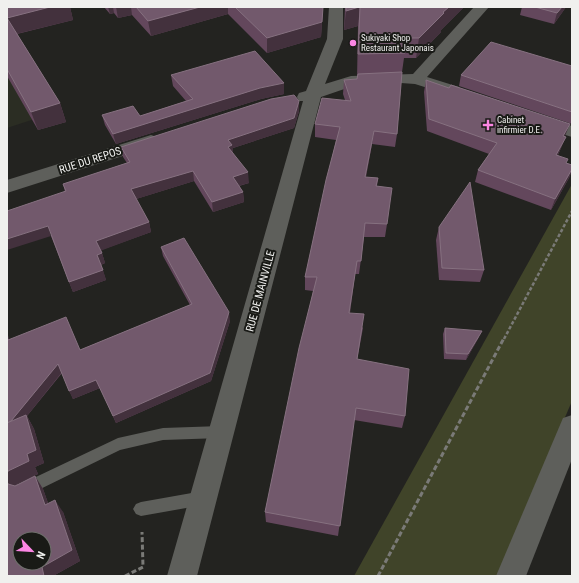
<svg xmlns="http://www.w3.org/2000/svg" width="579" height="583" font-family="'Roboto Condensed',sans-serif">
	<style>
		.built { fill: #2b2d23 }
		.green { fill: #404429 }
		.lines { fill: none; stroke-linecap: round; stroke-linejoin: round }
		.path-far1 { stroke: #7a7a77; stroke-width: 2.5; stroke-dasharray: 3.5 2; stroke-linecap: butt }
		.path { stroke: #7a7a77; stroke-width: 3; stroke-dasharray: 5 2.5; stroke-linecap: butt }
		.service { fill: #5e5f5b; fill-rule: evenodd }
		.minor { fill: #5e5f5b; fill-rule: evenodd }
		.wall { fill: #63475c }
		.shaded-wall { fill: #43313d }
		.building { fill: #72596c; stroke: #867180; fill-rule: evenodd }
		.poi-dot { fill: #fc86e4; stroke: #191a16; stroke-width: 1.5 }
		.labels { text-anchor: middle; stroke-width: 4; stroke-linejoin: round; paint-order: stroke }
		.far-poi-label { font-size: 9px; fill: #f0f0ee; stroke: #191a16; text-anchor: start }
		.street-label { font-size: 11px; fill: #f0f0ee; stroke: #191a16 }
	</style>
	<rect width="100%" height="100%" fill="#232320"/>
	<polygon class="built" points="7,27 59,111 7,128"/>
	<polygon class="green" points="572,184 572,401 497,576 354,576"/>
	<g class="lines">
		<polyline class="path-far1" points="504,339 572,211"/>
		<g class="path">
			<polyline points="125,576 143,567 142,532"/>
			<polyline points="378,576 504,338"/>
		</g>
		<g class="service">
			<polygon points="221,426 226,428 228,432 226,436 221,438 163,440 120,450 24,497 19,495 17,490 19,485 118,438 163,428"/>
			<polygon points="203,491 208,493 211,498 208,503 203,505 141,516 136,514 133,509 136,504 141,502"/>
		</g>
		<g class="minor">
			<polygon points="329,7 343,7 343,39 325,84 351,76 413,74 474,7 489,7 427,77 459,87 461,91 459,95 453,96 415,84 401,83 353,86 321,97 197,576 167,576 303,101 299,101 297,97 299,93 306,91 327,39"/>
			<polygon points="539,116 572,126 572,137 533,125 530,121 533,117"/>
			<polygon points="151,135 157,137 160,141 157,145 7,193 7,180"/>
			<polygon points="572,415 572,459 526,576 496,576 563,418"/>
		</g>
	</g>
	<g class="wall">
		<polygon points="7,7 70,7 73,20 17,34 60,103 66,122 38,130 7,76"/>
		<polygon points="104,7 323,7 321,37 267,53 228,14 151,36 132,15 118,18 114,13 110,14"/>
		<polygon points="345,7 464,7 441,30 441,32 416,58 404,58 402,72 397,134 395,147 372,144 366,177 378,178 377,186 387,224 385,237 364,237 359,274 355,274 350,313 363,328 357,360 405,416 402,428 354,420 338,536 266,522 265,512 313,291 305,290 305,277 336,140 315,137 315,124 345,100 343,94 344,80 357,79 358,26 344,30"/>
		<polygon points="522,7 566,7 554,24 520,15"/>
		<polygon points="572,66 572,124 459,86 461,75"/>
		<polygon points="171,75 284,94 261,99 116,144 105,125 102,115 140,116 186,101 173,86"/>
		<polygon points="426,80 565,136 561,148 558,155 566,163 572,165 572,170 569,178 551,210 475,182 478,170 489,154 427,131 424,92"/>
		<polygon points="299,111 294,128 233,148 233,153 249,183 239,186 243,192 244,202 213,212 194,181 136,199 149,222 151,232 101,250 105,263 101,265 106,280 73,292 51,236 65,192 63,184 127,163 123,157 121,147"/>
		<polygon points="439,227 484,270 480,282 439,280 436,240"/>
		<polygon points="161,247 230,321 211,381 116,423 100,388 73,399 62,373 27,416 34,429 44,463 35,467 38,474 17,484 17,485 35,476 43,489 48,503 63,512 80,561 53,576 7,576 9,339 80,350 190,305 163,256"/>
		<polygon points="445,328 479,337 466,360 444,359 443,334"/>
	</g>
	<g class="shaded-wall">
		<polygon points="50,7 70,7 73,20 12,35 7,18"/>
		<polygon points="108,7 113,7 114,13 110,14"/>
		<polygon points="116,7 131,7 132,15 118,18"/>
		<polygon points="200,7 228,7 228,14 151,36 148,21"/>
		<polygon points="323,7 321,37 267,53 267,38"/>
		<polygon points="360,7 358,26 344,30 346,11"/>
		<polygon points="449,7 464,7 441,30 441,32 416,58 419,38"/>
		<polygon points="562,7 566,7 554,24 557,13"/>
		<polygon points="284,83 284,94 261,99 116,144 113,134 260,88"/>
		<polygon points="299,101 299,111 294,128 233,148 233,155 228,147 228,140"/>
		<polygon points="60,103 66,122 38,130 31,112"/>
		<polygon points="570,124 565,136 563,136"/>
		<polygon points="374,131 372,144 363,190 365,177"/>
		<polygon points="566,137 561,148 552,167 556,155"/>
		<polygon points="572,169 569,178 551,210 555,199"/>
		<polygon points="193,171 194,181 133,200 131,189"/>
		<polygon points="248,172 249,183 234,187 233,177"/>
		<polygon points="243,192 244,202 213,212 212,202"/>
		<polygon points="149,222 151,232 100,251 96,241"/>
		<polygon points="48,226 51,236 7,250 7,239"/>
		<polygon points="102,253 105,263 100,265 97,255"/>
		<polygon points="357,261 355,274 348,326 349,313"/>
		<polygon points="103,270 106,280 73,292 69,282"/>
		<polygon points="229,312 230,321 211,381 116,423 113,416"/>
		<polygon points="482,331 479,337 466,360 468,354"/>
		<polygon points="7,332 12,348 8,340 7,337"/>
		<polygon points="58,364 62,372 27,416 34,429 44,463 35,467 38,474 17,484 15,491 8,484 7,481 7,474 8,471 8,425"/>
		<polygon points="96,380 100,388 73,399 69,391"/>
		<polygon points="35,476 43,489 53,517 45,505"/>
		<polygon points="55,500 63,512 80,561 53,576 44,576 42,567"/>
	</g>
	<g class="building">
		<polygon points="7,7 50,7 7,18"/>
		<polygon points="136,7 200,7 148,21"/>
		<polygon points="235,7 323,7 322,22 267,38"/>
		<polygon points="346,7 359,7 346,11"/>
		<polygon points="360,7 449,7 443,12 444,13 419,38 406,38 405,53 358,54"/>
		<polygon points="535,7 562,7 557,13"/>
		<polygon points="7,18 60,103 31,112 7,69"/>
		<polygon points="491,42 572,66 572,112 461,75"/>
		<polygon points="255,51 284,83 260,88 113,134 102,115 133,106 140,116 193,99 171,75"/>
		<polygon points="402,72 397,134 374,131 365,177 378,178 376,186 392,188 387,224 365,223 361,261 357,261 349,313 364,314 357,359 409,369 405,416 356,408 340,526 265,512 299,348 317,277 305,277 326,180 340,127 315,124 322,98 351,101 344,80 357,79 358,74"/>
		<polygon points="426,80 449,88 451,85 570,124 563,136 566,137 556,155 568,159 566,163 572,165 572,169 555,199 478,170 497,143 429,119"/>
		<polygon points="294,95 299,101 294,118 228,140 232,145 228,147 248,172 233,177 243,192 212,202 193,171 131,189 149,222 96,241 102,253 97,255 103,270 69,282 48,226 7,239 7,211 66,191 63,184 130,162 121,147 271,99"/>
		<polygon points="470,182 484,270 442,268 439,227"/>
		<polygon points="184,238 229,312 210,373 113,416 96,380 69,391 58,364 11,421 7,423 7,337 8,340 66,317 80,350 192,304 161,247"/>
		<polygon points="445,328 482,331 468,354 446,353"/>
		<polygon points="26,415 36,450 27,454 29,461 8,471 7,474 7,423"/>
		<path d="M35 476 45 505 55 500 72 550 42 567 44 576H7V481L8 484 15 486ZM20 539H44V563H20Z"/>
	</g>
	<g class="poi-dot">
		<circle cx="353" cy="43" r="4"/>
		<path d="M486 119h4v4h4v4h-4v4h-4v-4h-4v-4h4z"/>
	</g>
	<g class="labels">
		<g class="far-poi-label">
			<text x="361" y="41">Sukiyaki Shop<tspan x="361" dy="10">Restaurant Japonais</tspan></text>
			<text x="497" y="123">Cabinet<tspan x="497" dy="10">infirmier D.E.</tspan></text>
		</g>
		<g class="street-label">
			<text transform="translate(90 160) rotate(-18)" y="4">RUE DU REPOS</text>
			<text transform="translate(260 291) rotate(-75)" y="4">RUE DE MAINVILLE</text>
		</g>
	</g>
	<rect width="579" height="583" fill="none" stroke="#f0f0ee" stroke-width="16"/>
	<g transform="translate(32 551) rotate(115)"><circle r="19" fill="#191a16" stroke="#6f706c"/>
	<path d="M0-3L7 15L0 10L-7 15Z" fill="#fc86e4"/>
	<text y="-6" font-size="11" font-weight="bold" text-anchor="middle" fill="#f0f0ee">N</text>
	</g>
</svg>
